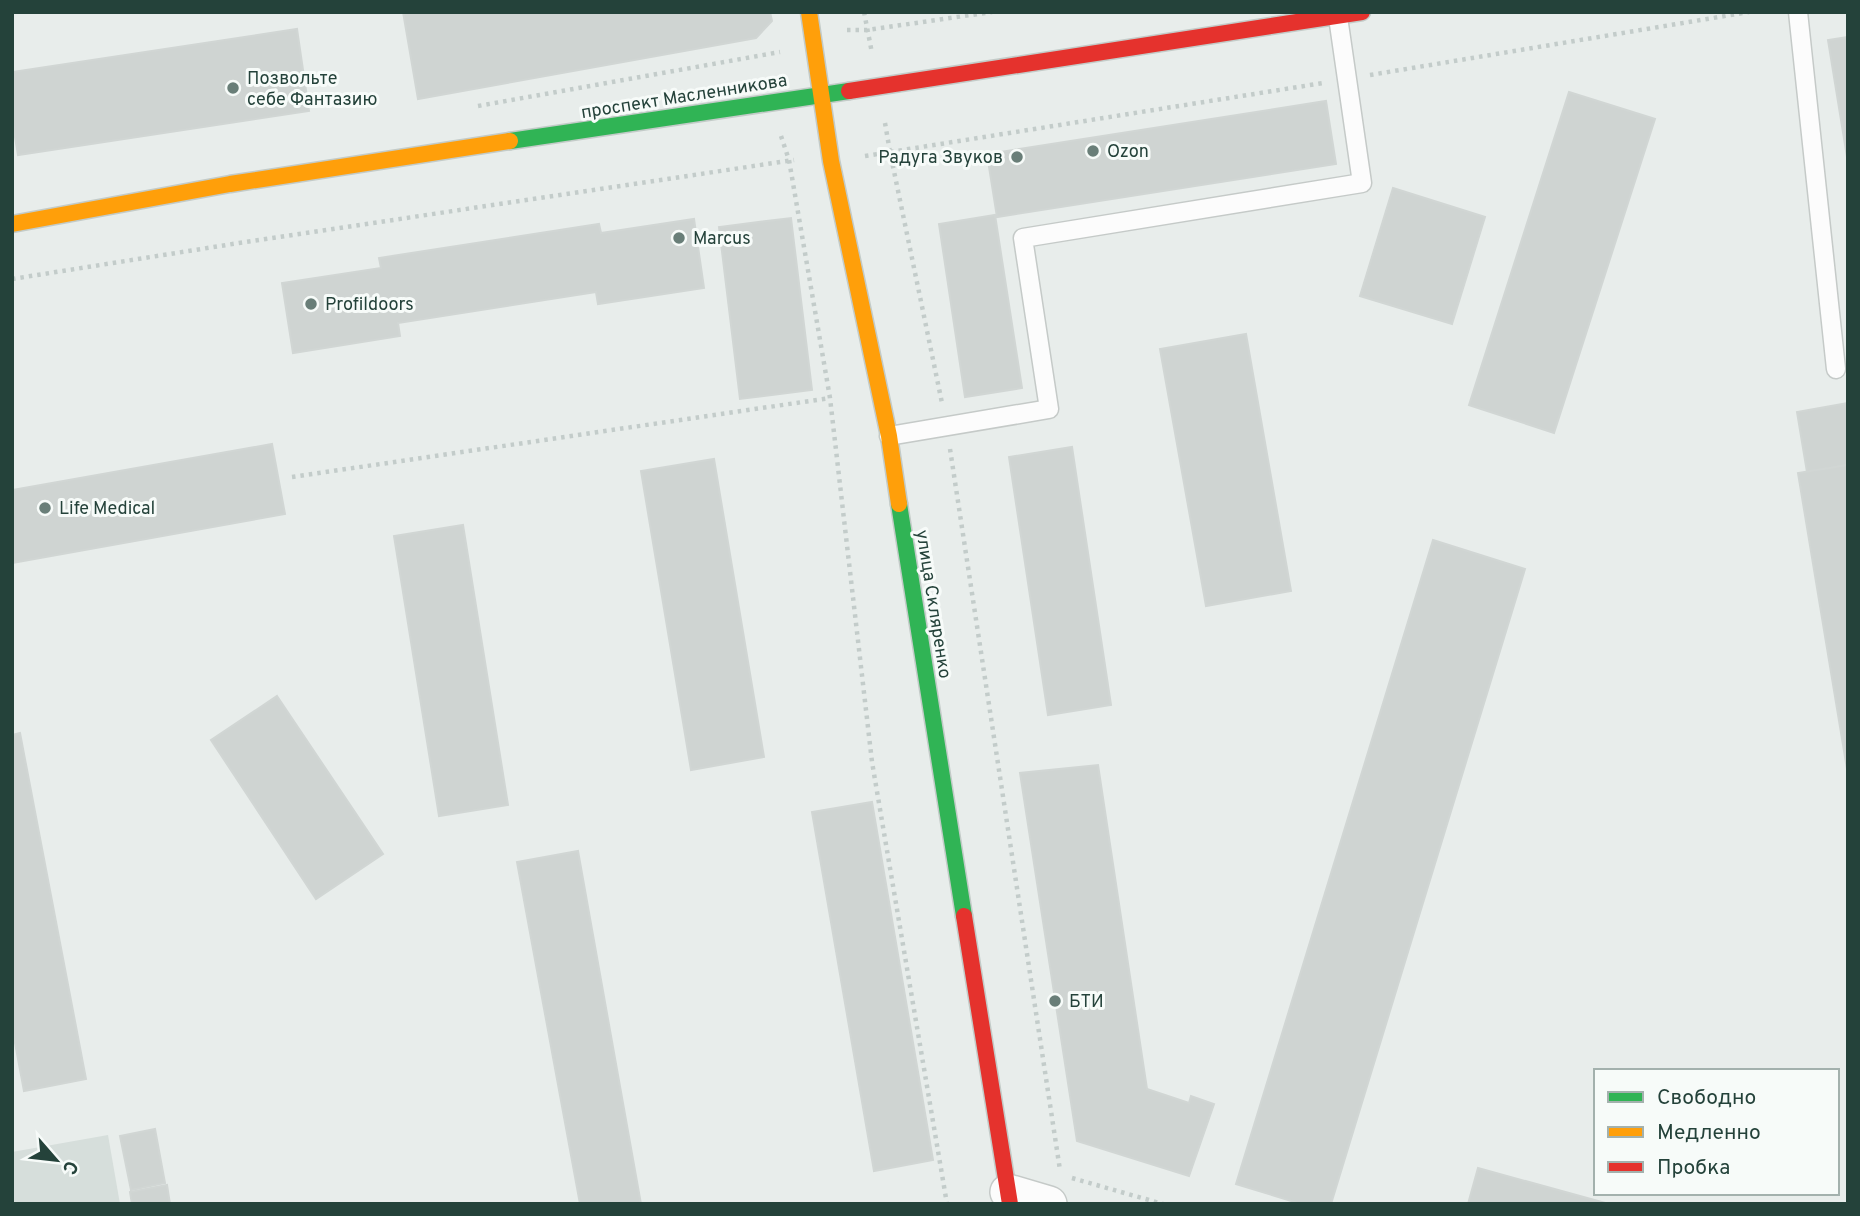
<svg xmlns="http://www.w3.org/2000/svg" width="1860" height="1216" font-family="Overpass,sans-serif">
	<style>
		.built { fill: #d6dedb }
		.building { fill: #cfd4d2; stroke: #d1d6d4; stroke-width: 2 }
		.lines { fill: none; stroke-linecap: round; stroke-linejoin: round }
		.lane-casing { stroke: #c5cac8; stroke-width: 21 }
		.street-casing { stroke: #c5cac8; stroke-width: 38 }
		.fast-casing { stroke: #c3cbc8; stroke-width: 19 }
		.slow-casing { stroke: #c3cbc8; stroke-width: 19 }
		.jam-casing { stroke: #c3cbc8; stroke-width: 19 }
		.path { stroke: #c3ccca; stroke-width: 4.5; stroke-dasharray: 3.5 5; stroke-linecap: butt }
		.lane { stroke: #fcfcfc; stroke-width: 18 }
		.street { stroke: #fcfcfc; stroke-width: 35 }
		.fast { stroke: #30b455; stroke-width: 16 }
		.slow { stroke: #ff9f0a; stroke-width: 16 }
		.jam { stroke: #e5322d; stroke-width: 16 }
		.poi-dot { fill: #697e78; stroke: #f7fbf9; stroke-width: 2.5 }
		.labels { text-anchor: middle; stroke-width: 6; stroke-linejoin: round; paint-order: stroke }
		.poi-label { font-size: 18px; fill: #24423a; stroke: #f7fbf9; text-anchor: start }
		.street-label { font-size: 18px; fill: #24423a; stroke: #f7fbf9 }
	</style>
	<rect width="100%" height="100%" fill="#e8edeb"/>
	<polygon class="built" points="108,1135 120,1204 12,1204 12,1152"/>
	<g class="building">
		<polygon points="403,12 770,12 772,21 756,38 418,99"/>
		<polygon points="297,29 309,111 18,155 12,119 12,72"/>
		<polygon points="1848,37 1848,163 1828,40"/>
		<polygon points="1569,92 1655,119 1554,433 1469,405"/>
		<polygon points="1326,101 1336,164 997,217 987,154"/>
		<polygon points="1393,188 1485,217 1452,324 1360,296"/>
		<polygon points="995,215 1022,388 965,397 939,224"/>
		<polygon points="791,218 812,390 740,399 719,227"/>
		<polygon points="694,219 704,288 598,304 596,292 398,323 400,336 293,353 282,283 381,268 379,258 599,224 601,233"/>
		<polygon points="1246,334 1291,591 1206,606 1160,349"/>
		<polygon points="1848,403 1848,465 1807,472 1797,412"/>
		<polygon points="272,444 285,514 12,563 12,490"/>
		<polygon points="1072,447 1111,705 1048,715 1009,457"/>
		<polygon points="714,459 764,757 691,770 641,471"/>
		<polygon points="1848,465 1848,775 1798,473"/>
		<polygon points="463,525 508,805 439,816 394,536"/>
		<polygon points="1433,540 1525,569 1331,1204 1301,1204 1236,1184"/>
		<polygon points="277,696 383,854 316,899 211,740"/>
		<polygon points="20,733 86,1079 24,1091 12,1027 12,735"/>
		<polygon points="1098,765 1147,1089 1189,1103 1191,1096 1214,1104 1189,1176 1077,1141 1020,773"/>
		<polygon points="872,802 933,1160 874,1171 812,812"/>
		<polygon points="578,851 641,1204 580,1204 517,862"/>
		<polygon points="155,1129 165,1183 131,1190 120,1136"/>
		<polygon points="1478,1168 1609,1204 1468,1204"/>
		<polygon points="167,1185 170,1204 132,1204 130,1192"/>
	</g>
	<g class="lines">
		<g class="lane-casing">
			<g id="lane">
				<polyline points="1798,12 1836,369"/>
				<polyline points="889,436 1049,409 1023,238 1362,183 1338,17"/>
			</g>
		</g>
		<g class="street-casing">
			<polyline id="street" points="1008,1192 1049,1204"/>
		</g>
		<g class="fast-casing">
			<g id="fast">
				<polyline points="510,141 849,91"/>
				<polyline points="899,504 964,916"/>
			</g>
		</g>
		<g class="slow-casing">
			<g id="slow">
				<polyline points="809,12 831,161 889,436 899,504"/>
				<polyline points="12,224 230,184 510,141"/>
			</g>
		</g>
		<g class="jam-casing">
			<g id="jam">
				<polyline points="849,91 1362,12"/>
				<polyline points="964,916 1010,1204"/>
			</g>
		</g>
		<g class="path">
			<polyline points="864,12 872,53"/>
			<polyline points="847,30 867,30 992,12"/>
			<polyline points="1370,75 1749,12"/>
			<polyline points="478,106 780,52"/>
			<polyline points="885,123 890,152 942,403"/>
			<polyline points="781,136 789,160 830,398 872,762 947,1204"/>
			<polyline points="865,156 1323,83"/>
			<polyline points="12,279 239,243 794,160"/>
			<polyline points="950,449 1060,1170"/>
			<polyline points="292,477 830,398"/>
			<polyline points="1072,1178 1163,1204"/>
		</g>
		<use href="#lane" class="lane"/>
		<use href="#street" class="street"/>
		<use href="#fast" class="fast"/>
		<use href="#slow" class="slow"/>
		<use href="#jam" class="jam"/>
	</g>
	<g class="poi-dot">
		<circle cx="233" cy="88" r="7"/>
		<circle cx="1093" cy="151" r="7"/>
		<circle cx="1017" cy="157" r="7"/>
		<circle cx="679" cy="238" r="7"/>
		<circle cx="311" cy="304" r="7"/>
		<circle cx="45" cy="508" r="7"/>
		<circle cx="1055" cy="1001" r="7"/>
	</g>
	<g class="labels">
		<g class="poi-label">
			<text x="247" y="84">Позвольте<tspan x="247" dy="21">себе Фантазию</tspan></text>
			<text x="1107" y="157">Ozon</text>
			<text x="1003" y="163" text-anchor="end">Радуга Звуков</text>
			<text x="693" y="244">Marcus</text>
			<text x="325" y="310">Profildoors</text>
			<text x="59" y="514">Life Medical</text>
			<text x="1069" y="1007">БТИ</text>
		</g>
		<g class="street-label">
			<text transform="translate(684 96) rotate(-9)" y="6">проспект Масленникова</text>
			<text transform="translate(934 604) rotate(81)" y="6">улица Скляренко</text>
		</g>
	</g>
	<rect width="1860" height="1216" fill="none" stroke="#24423a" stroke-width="28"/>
	<rect x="1594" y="1069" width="245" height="126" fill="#f7fbf9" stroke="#a3b1ad" stroke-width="2"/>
	<rect x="1608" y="1092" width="35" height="10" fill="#30b455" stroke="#a3b1ad" stroke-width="2"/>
	<text x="1657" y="1104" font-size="21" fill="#24423a">Свободно</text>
	<rect x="1608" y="1127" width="35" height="10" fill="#ff9f0a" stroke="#a3b1ad" stroke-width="2"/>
	<text x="1657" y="1139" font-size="21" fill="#24423a">Медленно</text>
	<rect x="1608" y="1162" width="35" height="10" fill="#e5322d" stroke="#a3b1ad" stroke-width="2"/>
	<text x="1657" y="1174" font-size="21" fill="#24423a">Пробка</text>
	<g transform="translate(56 1160) rotate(118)" stroke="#f7fbf9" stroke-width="5" paint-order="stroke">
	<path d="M0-5L12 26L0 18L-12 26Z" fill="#24423a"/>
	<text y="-10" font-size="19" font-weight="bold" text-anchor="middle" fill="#24423a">С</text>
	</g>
</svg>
